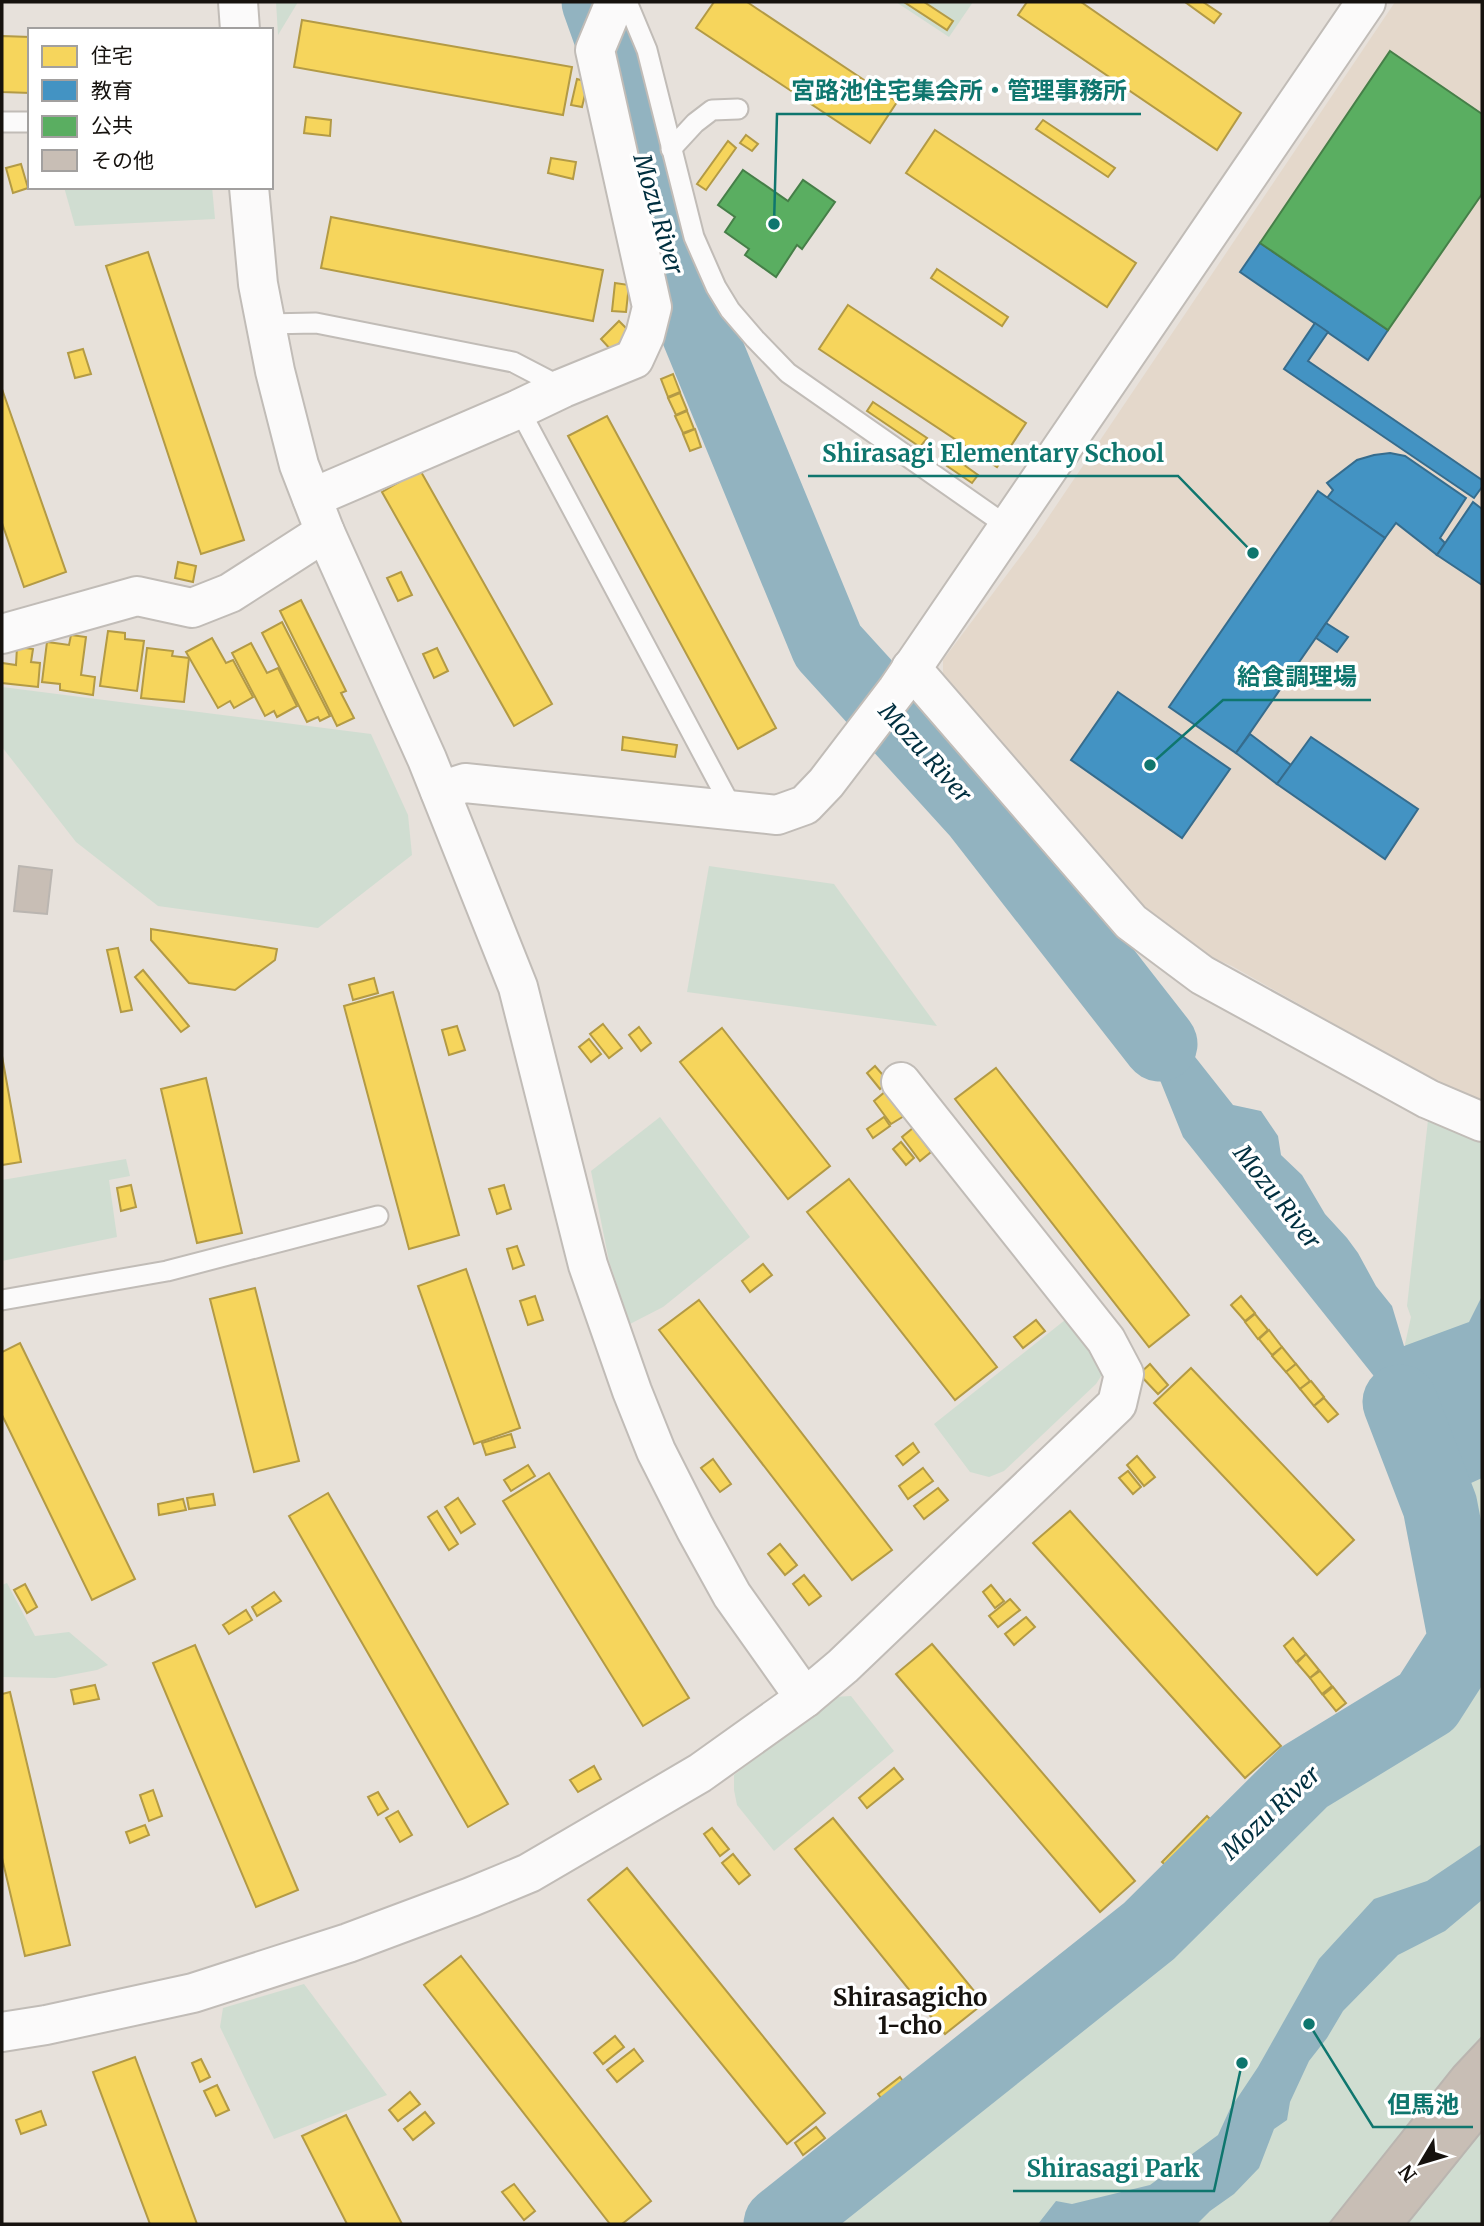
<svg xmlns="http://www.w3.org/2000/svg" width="1484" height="2226" font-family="Merriweather,'Noto Sans JP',serif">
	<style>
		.built { fill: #e4d8cb }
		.green { fill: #d0ddd1 }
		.water { fill: #92b3c0 }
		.homes { fill: #f6d55c; stroke: #b39a45; stroke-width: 2 }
		.schools { fill: #4393c3; stroke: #366c8d; stroke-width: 2 }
		.public { fill: #5aae61; stroke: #467f48; stroke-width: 2 }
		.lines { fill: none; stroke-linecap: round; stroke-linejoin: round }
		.river { stroke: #92b3c0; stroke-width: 75 }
		.building { fill: #c8beb5; stroke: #bab5b0; stroke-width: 2 }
		.lane-casing { stroke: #c1bcb7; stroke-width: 23 }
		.street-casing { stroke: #c1bcb7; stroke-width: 42 }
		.lane { stroke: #fbfafa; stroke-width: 19 }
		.street { stroke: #fbfafa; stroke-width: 38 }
		.labels { text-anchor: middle; stroke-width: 7; stroke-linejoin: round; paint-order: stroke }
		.water-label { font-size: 24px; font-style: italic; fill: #002f3f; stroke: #fff }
		.neighbourhood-label { font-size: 24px; font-weight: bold; fill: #16120e; stroke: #fff }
		.leader { fill: none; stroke: #0f766e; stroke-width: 2.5 }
		.callout-dot { fill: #0f766e; stroke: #fff; stroke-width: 2.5 }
		.callout-label { font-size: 24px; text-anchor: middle; font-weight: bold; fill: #0f766e; stroke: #fff; stroke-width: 7; stroke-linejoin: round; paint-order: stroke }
	</style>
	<rect width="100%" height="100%" fill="#e7e1db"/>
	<polygon class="built" points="1395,2 1482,2 1482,1103 1428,1077 1232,966 1197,951 1145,909 943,680 943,660 1035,537"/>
	<g class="green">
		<polygon points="276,2 298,2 278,35"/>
		<polygon points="896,2 973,2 949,37"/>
		<polygon points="64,187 212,187 215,219 75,226"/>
		<polygon points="2,687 371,734 408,815 412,855 318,928 158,906 76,842 2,747"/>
		<polygon points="709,866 834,884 937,1026 687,992"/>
		<polygon points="660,1117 750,1237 663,1307 630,1324 609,1261 591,1171"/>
		<polygon points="1428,1120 1464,1130 1482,1139 1482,1637 1452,1521 1451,1496 1405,1344 1411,1317 1407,1306"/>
		<polygon points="126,1159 130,1176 109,1180 117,1237 2,1261 2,1180"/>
		<polygon points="1070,1316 1105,1370 1096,1384 1004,1471 989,1477 970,1472 934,1424"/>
		<polygon points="7,1583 35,1636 69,1632 108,1665 97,1670 55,1678 2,1677 2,1585"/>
		<polygon points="1482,1641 1482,2224 798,2224 1205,1902 1320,1784 1437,1716"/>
		<polygon points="851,1696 894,1751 774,1851 737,1805 734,1790 734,1775 834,1697"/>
		<polygon points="304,1984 387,2095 274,2139 220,2027 223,2008"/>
	</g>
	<g class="water">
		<polygon points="1103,958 1124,982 1173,1029 1233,1105 1261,1111 1278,1136 1281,1155 1302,1175 1325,1214 1347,1238 1358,1253 1376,1286 1392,1306 1404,1346 1469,1322 1482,1296 1482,1478 1427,1503 1377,1380 1183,1137 1149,1053 1092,968"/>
		<polygon points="1482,1844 1482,1900 1445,1931 1398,1955 1343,2011 1327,2038 1309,2061 1290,2102 1287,2120 1274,2129 1259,2168 1234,2194 1210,2211 1197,2224 1038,2224 1056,2201 1072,2204 1150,2185 1218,2135 1230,2109 1258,2067 1319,1959 1374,1899 1427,1881"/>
	</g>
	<g class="homes">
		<polygon points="714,2 747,2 897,102 870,143 696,28"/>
		<polygon points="904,2 924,2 953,21 947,30"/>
		<polygon points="1027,2 1081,2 1241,113 1217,150 1018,15"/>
		<polygon points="1185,2 1203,2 1221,14 1214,23"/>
		<polygon points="302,20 572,67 563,115 294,67"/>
		<polygon points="2,36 30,37 30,93 2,92"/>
		<polygon points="577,79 588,82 582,107 571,105"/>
		<polygon points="306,117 331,120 330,136 304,133"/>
		<polygon points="1043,120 1115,168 1108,177 1036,129"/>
		<polygon points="935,130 1136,263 1107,307 906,173"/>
		<polygon points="746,135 758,144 752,151 740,143"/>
		<polygon points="728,141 736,148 706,190 697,184"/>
		<polygon points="551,158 576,162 573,179 548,173"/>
		<polygon points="21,164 28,188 13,193 6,168"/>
		<polygon points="331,217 603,270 593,321 321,268"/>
		<polygon points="148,252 244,540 201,554 106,266"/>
		<polygon points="937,269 1008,317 1002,326 931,278"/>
		<polygon points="615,283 629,285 626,312 612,311"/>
		<polygon points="848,305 1026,423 997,467 819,349"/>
		<polygon points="619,321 630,332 612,351 601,339"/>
		<polygon points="83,349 91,374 75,378 68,353"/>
		<polygon points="673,374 680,392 668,397 661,379"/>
		<polygon points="2,389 66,572 24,587 2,523"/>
		<polygon points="680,393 687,410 676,415 668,398"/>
		<polygon points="873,402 927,438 920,447 867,411"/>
		<polygon points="687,411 694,429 683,433 675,416"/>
		<polygon points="607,416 776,728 738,749 568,436"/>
		<polygon points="695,429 701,447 690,451 683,434"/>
		<polygon points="953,457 978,475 972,483 947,466"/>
		<polygon points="420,470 552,704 514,726 382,492"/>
		<polygon points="178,562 196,566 193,582 175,578"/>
		<polygon points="401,572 412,595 398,601 387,578"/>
		<polygon points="301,600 346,691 341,693 354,718 337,726 280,611"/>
		<polygon points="282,622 330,716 320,721 318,717 307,722 262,633"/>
		<polygon points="108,631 125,633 125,639 144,641 137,691 100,686"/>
		<polygon points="71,635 86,637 81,675 95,677 93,695 60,690 60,684 42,682 47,642 69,645"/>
		<polygon points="212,638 226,663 233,660 253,697 234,708 230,701 218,708 186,652"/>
		<polygon points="251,643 267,673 278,668 297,706 277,717 274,711 265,716 232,653"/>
		<polygon points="17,647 33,649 31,662 40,663 38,687 2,683 2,663 16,665"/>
		<polygon points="147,648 173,651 172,656 189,658 184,702 141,698"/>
		<polygon points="437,648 448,671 434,678 423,654"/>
		<polygon points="623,737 677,745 675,757 622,750"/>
		<polygon points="151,929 277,949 275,960 235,990 189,983 151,940"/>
		<polygon points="118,948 132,1010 121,1012 107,950"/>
		<polygon points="143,970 189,1026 181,1032 135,977"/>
		<polygon points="374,978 378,993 353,1000 349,985"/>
		<polygon points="393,992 459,1235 409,1249 344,1006"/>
		<polygon points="603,1024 622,1048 609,1058 590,1034"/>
		<polygon points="457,1026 465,1050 449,1055 442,1030"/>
		<polygon points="639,1027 651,1043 641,1051 629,1035"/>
		<polygon points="722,1028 830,1166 788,1199 680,1062"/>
		<polygon points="589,1039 601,1054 591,1062 579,1047"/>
		<polygon points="2,1056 21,1162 2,1165"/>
		<polygon points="875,1066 889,1082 880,1089 867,1073"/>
		<polygon points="996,1068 1189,1315 1149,1347 955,1099"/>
		<polygon points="206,1078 242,1233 197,1243 161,1089"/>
		<polygon points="886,1091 904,1116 891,1124 874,1101"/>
		<polygon points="884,1117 890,1126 873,1138 867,1129"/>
		<polygon points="913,1128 931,1152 920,1161 902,1137"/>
		<polygon points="901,1142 914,1158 906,1165 893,1149"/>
		<polygon points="849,1179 997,1367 955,1400 807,1212"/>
		<polygon points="131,1185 136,1207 121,1211 117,1188"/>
		<polygon points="504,1185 511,1209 497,1214 489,1189"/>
		<polygon points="517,1246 524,1265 513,1269 507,1249"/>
		<polygon points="763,1264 772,1275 750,1292 742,1281"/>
		<polygon points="466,1269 520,1428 474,1444 418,1286"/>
		<polygon points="255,1288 299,1461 254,1472 210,1299"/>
		<polygon points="535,1296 543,1320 528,1325 520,1301"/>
		<polygon points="1241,1296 1255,1313 1245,1321 1231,1305"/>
		<polygon points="699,1300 892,1550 852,1580 659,1330"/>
		<polygon points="1255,1314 1268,1330 1258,1339 1245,1322"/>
		<polygon points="1036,1320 1045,1331 1023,1348 1014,1337"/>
		<polygon points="1269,1330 1282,1347 1272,1355 1259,1339"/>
		<polygon points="20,1343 135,1579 92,1600 2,1415 2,1352"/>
		<polygon points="1282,1347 1296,1364 1286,1372 1272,1356"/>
		<polygon points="1150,1364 1168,1385 1158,1394 1139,1374"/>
		<polygon points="1296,1364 1310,1381 1300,1389 1286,1372"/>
		<polygon points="1191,1368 1354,1540 1317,1575 1154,1403"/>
		<polygon points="1311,1381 1324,1397 1314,1406 1300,1389"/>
		<polygon points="1324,1398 1338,1414 1328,1422 1314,1406"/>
		<polygon points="511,1434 515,1447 486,1455 482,1443"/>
		<polygon points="913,1443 919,1452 903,1465 896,1456"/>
		<polygon points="1137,1456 1155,1477 1144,1486 1127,1465"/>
		<polygon points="713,1459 731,1484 720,1492 701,1468"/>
		<polygon points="528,1465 535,1476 511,1491 504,1480"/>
		<polygon points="923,1468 933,1481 908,1499 899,1486"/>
		<polygon points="1128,1471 1141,1487 1133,1494 1119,1478"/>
		<polygon points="549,1473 689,1698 643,1726 503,1501"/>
		<polygon points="938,1488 948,1500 924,1519 914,1506"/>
		<polygon points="328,1493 508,1804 468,1827 289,1516"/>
		<polygon points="213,1494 215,1505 189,1509 187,1498"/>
		<polygon points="458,1498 475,1524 461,1533 445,1507"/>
		<polygon points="183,1499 186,1510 159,1515 158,1504"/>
		<polygon points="437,1511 458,1544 449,1550 428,1517"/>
		<polygon points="1070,1511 1281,1746 1245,1778 1033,1543"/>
		<polygon points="780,1544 797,1565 785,1575 768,1554"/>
		<polygon points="804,1575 821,1596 809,1605 793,1584"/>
		<polygon points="25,1584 37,1607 27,1613 14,1590"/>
		<polygon points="991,1585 1004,1601 995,1608 983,1592"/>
		<polygon points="274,1592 281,1601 257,1616 252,1607"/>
		<polygon points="1010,1599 1020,1610 998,1627 989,1616"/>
		<polygon points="246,1610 252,1620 229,1634 223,1625"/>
		<polygon points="1026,1617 1035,1627 1014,1645 1005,1634"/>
		<polygon points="1293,1638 1306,1654 1296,1662 1284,1646"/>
		<polygon points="932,1644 1135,1881 1100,1912 896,1674"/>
		<polygon points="195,1645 298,1890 256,1907 153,1663"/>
		<polygon points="1306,1654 1319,1670 1310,1678 1297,1663"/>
		<polygon points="1320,1671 1332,1686 1322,1694 1310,1678"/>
		<polygon points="95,1685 99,1699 74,1704 71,1690"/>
		<polygon points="1333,1687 1346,1703 1336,1711 1323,1695"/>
		<polygon points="10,1692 70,1945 25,1956 2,1858 2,1694"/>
		<polygon points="594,1766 601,1779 578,1792 570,1780"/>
		<polygon points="894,1768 903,1779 867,1808 859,1798"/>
		<polygon points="153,1790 162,1816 149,1821 140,1795"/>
		<polygon points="378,1792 388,1809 378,1815 368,1797"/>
		<polygon points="398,1811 412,1835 400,1842 386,1818"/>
		<polygon points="1207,1816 1217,1826 1172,1871 1162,1862"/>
		<polygon points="833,1818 984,2003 945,2034 795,1849"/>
		<polygon points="145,1825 149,1835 130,1843 126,1832"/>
		<polygon points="712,1828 729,1849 720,1856 704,1834"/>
		<polygon points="733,1854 750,1875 739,1884 722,1863"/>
		<polygon points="627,1868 825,2113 787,2144 588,1900"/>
		<polygon points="1110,1917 1118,1927 1068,1967 1059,1957"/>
		<polygon points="461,1956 651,2201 622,2224 610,2224 424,1985"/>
		<polygon points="615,2036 624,2047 603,2064 594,2053"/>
		<polygon points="634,2049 643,2061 617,2082 607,2070"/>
		<polygon points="135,2057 197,2224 150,2224 93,2072"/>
		<polygon points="201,2059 210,2077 200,2082 192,2063"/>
		<polygon points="900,2077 909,2089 887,2106 878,2094"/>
		<polygon points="217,2085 229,2110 216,2116 204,2091"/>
		<polygon points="410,2092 420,2104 398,2121 389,2110"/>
		<polygon points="41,2111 46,2125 21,2134 16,2120"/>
		<polygon points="425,2112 434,2123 413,2140 404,2129"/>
		<polygon points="346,2115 402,2224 347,2224 302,2136"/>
		<polygon points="816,2127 825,2138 803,2155 795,2143"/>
		<polygon points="514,2184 535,2211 524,2220 502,2192"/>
	</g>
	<g class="schools">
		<polygon points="1260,243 1388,330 1368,360 1240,272"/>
		<polygon points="1315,323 1328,332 1308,361 1482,480 1482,487 1474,498 1284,369"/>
		<polygon points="1390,453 1405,456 1466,498 1440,538 1445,543 1437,555 1396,523 1385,538 1327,498 1333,490 1327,483 1357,460 1374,455"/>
		<polygon points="1318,491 1385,538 1236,753 1169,707"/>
		<polygon points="1473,502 1482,509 1482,585 1437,555"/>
		<polygon points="1326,623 1348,637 1337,652 1316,638"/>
		<polygon points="1118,692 1230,769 1182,838 1071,760"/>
		<polygon points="1250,734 1291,765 1277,784 1236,753"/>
		<polygon points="1311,737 1418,809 1385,859 1277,784"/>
	</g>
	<g class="public">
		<polygon points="1390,51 1482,114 1482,194 1388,330 1260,243"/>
		<polygon points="743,170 788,201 803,180 835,202 802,249 797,245 776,277 745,255 749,249 725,232 735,217 718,205"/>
	</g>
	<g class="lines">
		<g class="river">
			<polyline points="599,2 614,44 663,246 828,646 978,811 1160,1044"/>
			<polyline points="781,2224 1149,1931 1304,1777 1427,1702 1466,1641 1440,1506 1400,1402"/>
		</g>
	</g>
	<g class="building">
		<polygon points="19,866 52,870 47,914 14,911"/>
		<polygon points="1482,2037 1482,2131 1407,2224 1329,2224 1454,2067"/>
	</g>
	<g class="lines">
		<g class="lane-casing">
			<g id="lane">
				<polyline points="627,2 647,50 694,237 716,287 730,310 755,339 788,373 1007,526"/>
				<polyline points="2,122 30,122"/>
				<polyline points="671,149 695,123 712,110 738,109"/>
				<polyline points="266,324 316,323 513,362 563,388"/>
				<polyline points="519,409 733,810"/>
				<polyline points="2,1300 167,1271 378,1216"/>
			</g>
		</g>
		<g class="street-casing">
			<g id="street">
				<polyline points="238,2 240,30"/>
				<polyline points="249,187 258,284 275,371 299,465 325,532 427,759 518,987 588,1265 632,1391 656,1451 695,1528 732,1595 805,1698"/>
				<polyline points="312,498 519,409 563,388 634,359 645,335 652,307 595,50 615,2"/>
				<polyline points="2,634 137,596 192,608 230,593 325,532"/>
				<polyline points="911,668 1131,922 1202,975 1428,1099 1482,1122"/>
				<polyline points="440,791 465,783 777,815 805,805 826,783 897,690 1366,2"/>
				<polyline points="2,2032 46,2025 193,1993 348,1943 471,1897 529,1873 700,1773 805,1698 843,1666 1117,1404 1124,1374 1106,1340 901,1082"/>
			</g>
		</g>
		<use href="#lane" class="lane"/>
		<use href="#street" class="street"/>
	</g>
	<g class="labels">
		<g class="water-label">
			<text transform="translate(658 214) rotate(74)" y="8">Mozu River</text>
			<text transform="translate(925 753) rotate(48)" y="8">Mozu River</text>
			<text transform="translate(1277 1197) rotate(52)" y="8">Mozu River</text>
			<text transform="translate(1271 1813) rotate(-43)" y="8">Mozu River</text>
		</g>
		<g class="neighbourhood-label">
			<text x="910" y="2006">Shirasagicho<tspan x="910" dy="28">1-cho</tspan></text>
		</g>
	</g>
	<path class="leader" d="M774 224L777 114H1141M1253 553L1178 476H808M1150 765L1223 700H1371M1309 2024L1373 2127H1473M1242 2063L1214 2191H1013"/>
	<g class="callout-dot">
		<circle cx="774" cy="224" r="7"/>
		<circle cx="1253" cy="553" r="7"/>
		<circle cx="1150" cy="765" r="7"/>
		<circle cx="1309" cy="2024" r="7"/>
		<circle cx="1242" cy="2063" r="7"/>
	</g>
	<g class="callout-label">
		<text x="959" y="99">宮路池住宅集会所・管理事務所</text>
		<text x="993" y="462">Shirasagi Elementary School</text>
		<text x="1297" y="685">給食調理場</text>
		<text x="1423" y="2113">但馬池</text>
		<text x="1113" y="2177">Shirasagi Park</text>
	</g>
	<rect width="1484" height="2226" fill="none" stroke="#16120e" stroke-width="7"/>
	<rect x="28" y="28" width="245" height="161" fill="#ffffff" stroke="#a2a09f" stroke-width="2"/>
	<rect x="42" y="46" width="35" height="21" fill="#f6d55c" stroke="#a2a09f" stroke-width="2"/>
	<text x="91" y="63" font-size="21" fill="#16120e">住宅</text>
	<rect x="42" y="80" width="35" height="21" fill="#4393c3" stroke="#a2a09f" stroke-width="2"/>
	<text x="91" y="98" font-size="21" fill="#16120e">教育</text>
	<rect x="42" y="116" width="35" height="21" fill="#5aae61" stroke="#a2a09f" stroke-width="2"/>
	<text x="91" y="133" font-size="21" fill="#16120e">公共</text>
	<rect x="42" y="150" width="35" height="21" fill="#c8beb5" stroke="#a2a09f" stroke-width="2"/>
	<text x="91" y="168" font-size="21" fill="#16120e">その他</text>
	<g transform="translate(1421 2163) rotate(232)" stroke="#ffffff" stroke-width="5" paint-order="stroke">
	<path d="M0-5L12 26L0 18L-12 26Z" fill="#16120e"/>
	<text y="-10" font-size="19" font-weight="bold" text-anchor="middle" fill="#16120e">N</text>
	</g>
</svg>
